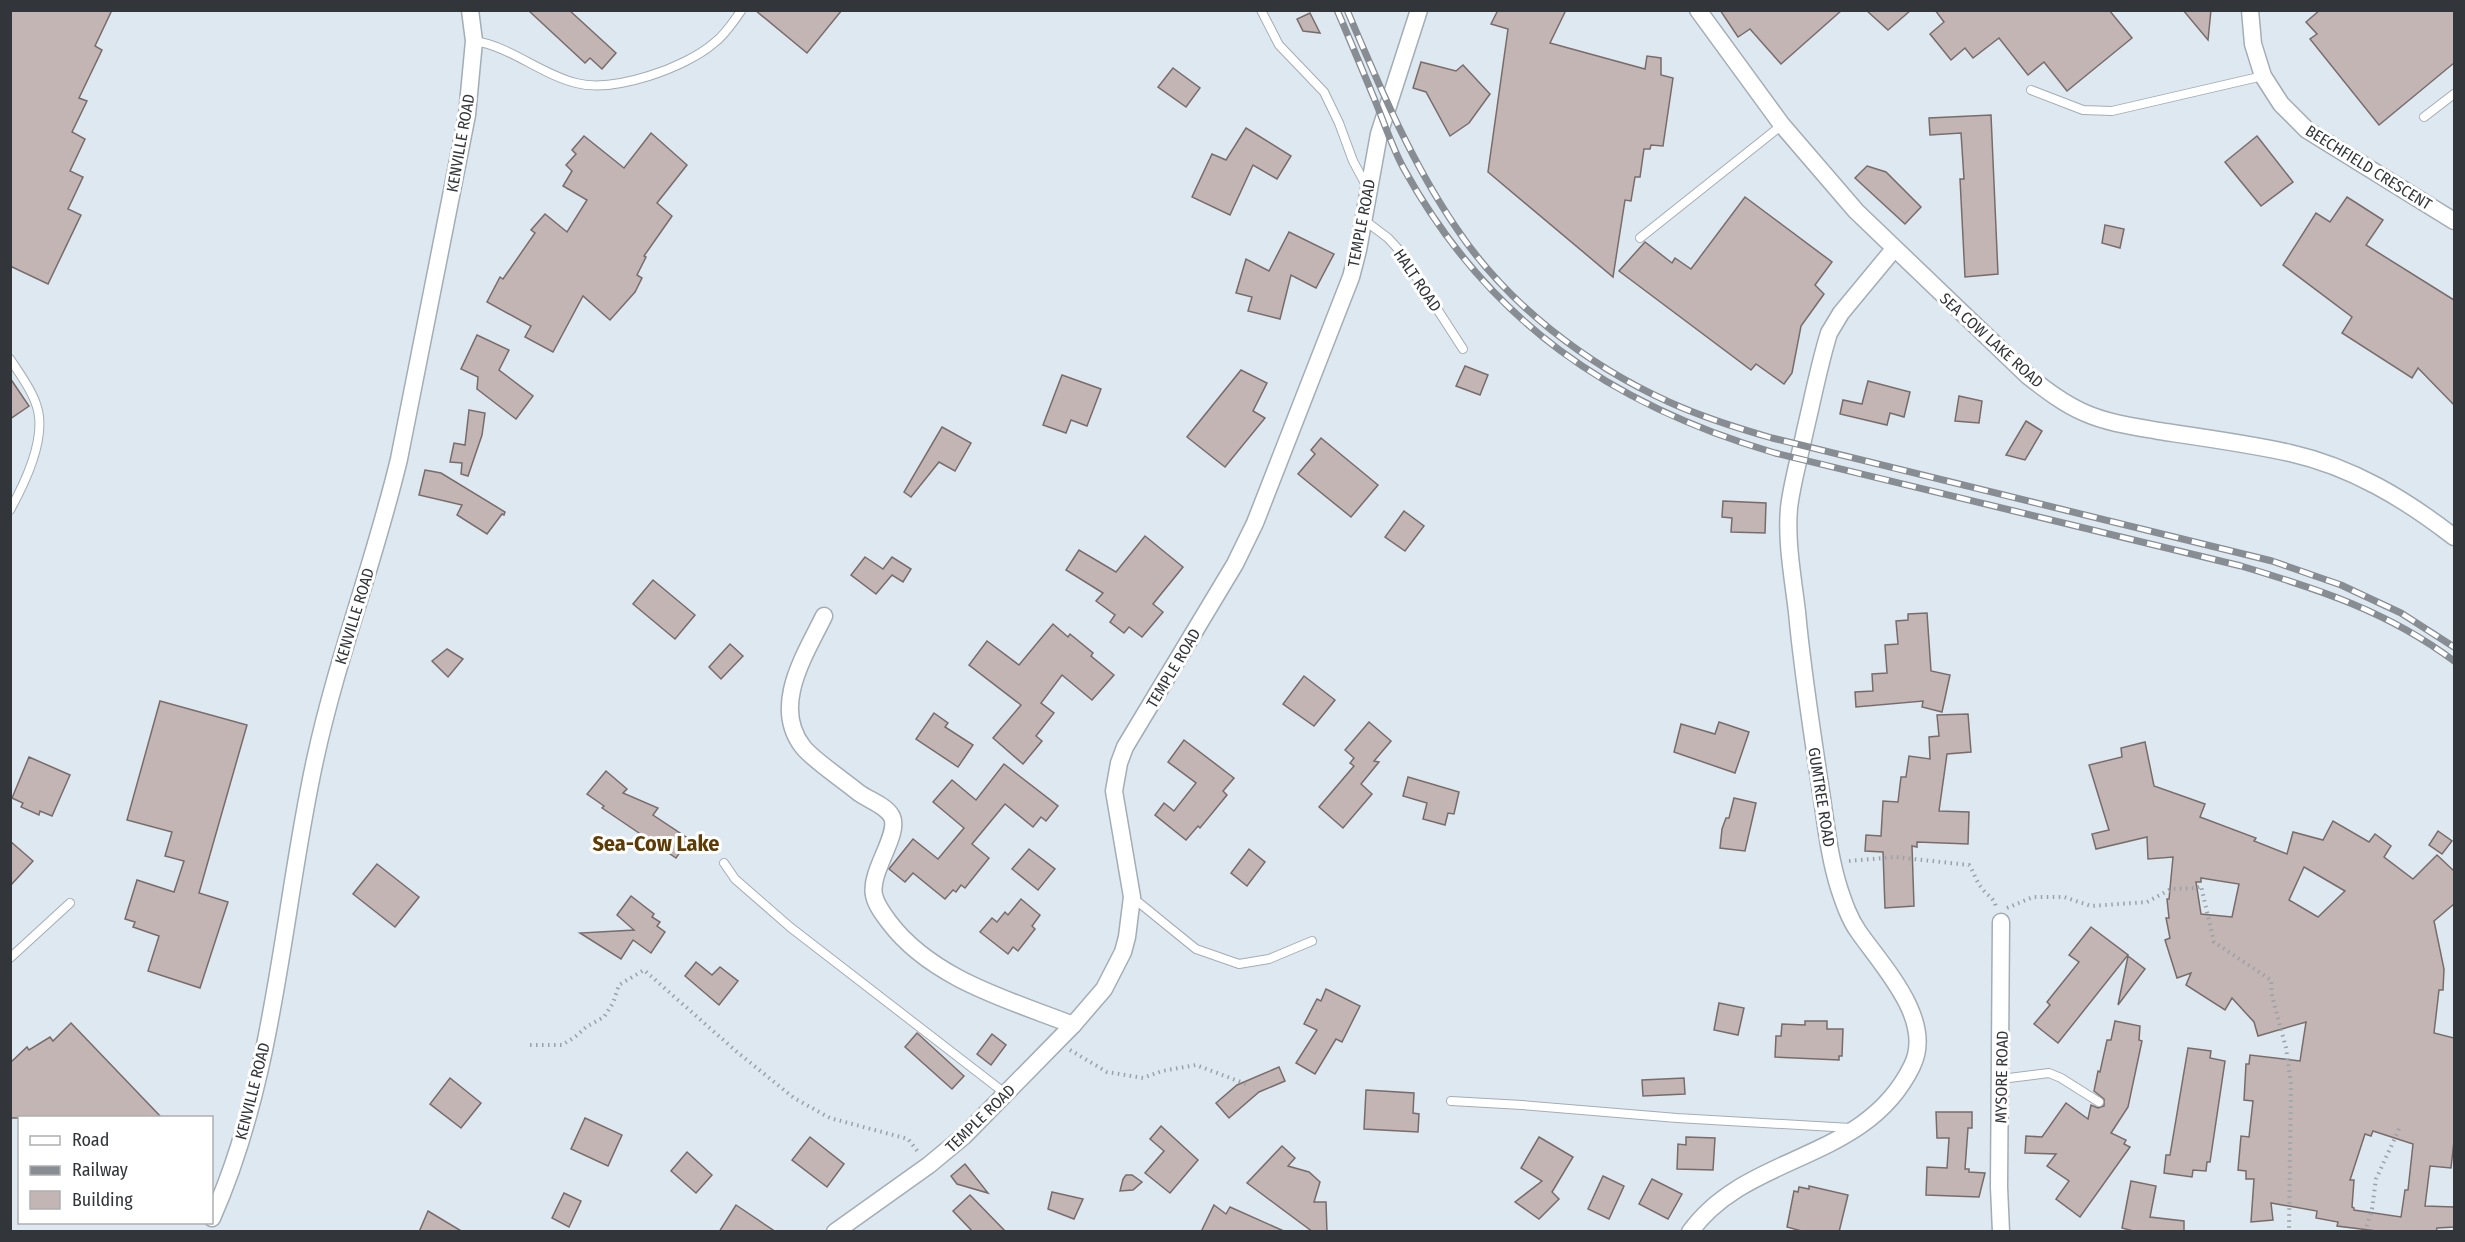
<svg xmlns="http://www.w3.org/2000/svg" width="2465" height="1242" font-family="'Fira Sans Condensed',sans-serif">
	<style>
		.building { fill: #c3b5b4; stroke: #786c6b; stroke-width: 1.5; fill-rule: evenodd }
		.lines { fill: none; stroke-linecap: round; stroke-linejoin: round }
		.service-casing { stroke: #a3adb5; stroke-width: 10 }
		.minor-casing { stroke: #a3adb5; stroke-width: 19 }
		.path { stroke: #9aa2a8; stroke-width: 4; stroke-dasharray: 1.5 4.5; stroke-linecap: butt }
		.service { stroke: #fff; stroke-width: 8 }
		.minor { stroke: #fff; stroke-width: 16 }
		.rail-casing { stroke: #878d93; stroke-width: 7 }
		.rail { stroke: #fff; stroke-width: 4.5; stroke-dasharray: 14; stroke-linecap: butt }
		.labels { text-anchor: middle; stroke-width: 6; stroke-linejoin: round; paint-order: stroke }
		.street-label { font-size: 16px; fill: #323539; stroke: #fff }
		.district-label { font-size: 22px; font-weight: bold; fill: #5d3b04; stroke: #fff }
	</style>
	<rect width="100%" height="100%" fill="#dee8f0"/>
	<g class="building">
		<polygon points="10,10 112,10 95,46 102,50 79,98 87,101 72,132 85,139 70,171 83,177 68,209 81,215 48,284 10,266"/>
		<polygon points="528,10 569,10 616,53 602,69 590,58 585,63"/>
		<polygon points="755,10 842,10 807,53"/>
		<polygon points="1498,10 1566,10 1550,43 1645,69 1647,56 1661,58 1661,75 1673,78 1663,146 1651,145 1650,149 1644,149 1640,177 1635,177 1631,201 1625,200 1613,277 1488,172 1508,29 1491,24"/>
		<polygon points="1720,10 1842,10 1781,64 1750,29 1738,37"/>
		<polygon points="1866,10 1911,10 1888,30"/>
		<polygon points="1935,10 2109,10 2132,38 2067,91 2044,62 2028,75 1999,38 1973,58 1965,48 1951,60 1930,34 1944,22"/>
		<polygon points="2183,10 2211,10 2208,40"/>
		<polygon points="2320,10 2454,10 2454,63 2379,125 2310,39 2317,34 2306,22"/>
		<polygon points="1310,13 1320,33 1303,31 1297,19"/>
		<polygon points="1421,62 1456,71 1463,65 1490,94 1469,123 1450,136 1426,92 1413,88"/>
		<polygon points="1173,68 1200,88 1186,107 1158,87"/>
		<polygon points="1991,115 1998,274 1965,277 1960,179 1964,179 1961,133 1930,135 1929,118"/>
		<polygon points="1246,128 1291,156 1277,179 1253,165 1230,215 1192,197 1212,154 1226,160"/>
		<polygon points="651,133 687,165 657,203 672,216 644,256 646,257 637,275 642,278 635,292 610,320 583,296 553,352 525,337 531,326 487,302 500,277 503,279 535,233 531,230 545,214 567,232 587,200 563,186 572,171 566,165 576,154 572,150 584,136 624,168"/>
		<polygon points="2257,136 2293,182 2261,206 2225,162"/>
		<polygon points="1867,166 1886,172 1921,207 1905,224 1855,178"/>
		<polygon points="1745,197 1832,262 1815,285 1824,294 1801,326 1792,373 1784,384 1756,364 1751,370 1619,271 1645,242 1672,263 1675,258 1691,269"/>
		<polygon points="2347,197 2383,220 2366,245 2454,300 2454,405 2418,368 2412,378 2342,333 2352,317 2283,265 2316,213 2330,222"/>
		<polygon points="2105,225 2124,229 2120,248 2102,243"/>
		<polygon points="1289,232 1334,254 1316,288 1291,275 1280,319 1248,311 1252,297 1236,293 1246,259 1269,271"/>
		<polygon points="477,335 509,350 499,370 533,396 516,419 477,389 478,377 461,369"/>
		<polygon points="1465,366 1488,375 1480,395 1456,386"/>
		<polygon points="1241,370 1267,383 1253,411 1265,418 1225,467 1187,437"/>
		<polygon points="1062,375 1101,389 1087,426 1071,420 1066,433 1043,425"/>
		<polygon points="10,378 29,406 10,419"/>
		<polygon points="1868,381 1910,392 1904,417 1890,413 1887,425 1840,414 1843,400 1862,404"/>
		<polygon points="1959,396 1982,401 1979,423 1955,421"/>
		<polygon points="469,410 485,413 482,435 468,476 461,474 462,463 450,462 454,443 465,445"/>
		<polygon points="2026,421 2042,431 2025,460 2006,455"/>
		<polygon points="942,427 971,443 955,471 939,462 911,497 904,492"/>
		<polygon points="1321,438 1378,485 1351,517 1298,474 1315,454 1311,450"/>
		<polygon points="425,470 441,473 505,512 504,515 502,514 487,534 457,515 462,505 419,495"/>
		<polygon points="1723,501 1766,503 1765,533 1731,532 1732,518 1722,517"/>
		<polygon points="1404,511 1424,526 1405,551 1385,537"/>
		<polygon points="1145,536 1183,567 1153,604 1163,612 1142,637 1129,627 1124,633 1110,622 1115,615 1096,601 1103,593 1066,570 1079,550 1116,572"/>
		<polygon points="865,557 883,569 892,557 911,569 903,582 892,575 876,594 851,575"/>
		<polygon points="653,580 695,615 675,639 633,604"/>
		<polygon points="1927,613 1931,671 1950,675 1942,712 1922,707 1923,701 1856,707 1855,692 1873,691 1872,674 1887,673 1885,645 1898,644 1896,621 1908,620 1908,614"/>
		<polygon points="1053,624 1068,637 1070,634 1093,653 1091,656 1114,675 1092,700 1062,675 1041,703 1054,713 1036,736 1042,741 1023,764 993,738 1021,705 969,665 987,641 1019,665"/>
		<polygon points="730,644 743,656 721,679 709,667"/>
		<polygon points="447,649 463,659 448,677 432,661"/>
		<polygon points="1304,676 1335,700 1314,726 1283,704"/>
		<polygon points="160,701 247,725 199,893 228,902 200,988 148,971 159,936 133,927 135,922 125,919 137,880 174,892 184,861 165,856 172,832 127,820"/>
		<polygon points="934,713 948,723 945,727 973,745 958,767 916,739"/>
		<polygon points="1968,714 1971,752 1947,754 1939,811 1969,812 1968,844 1917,842 1917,847 1912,846 1914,906 1885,908 1883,852 1865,851 1866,835 1881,836 1883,801 1898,802 1901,777 1906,777 1909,756 1930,759 1929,737 1939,736 1937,715"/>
		<polygon points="1369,722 1391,741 1374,761 1379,762 1361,784 1372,794 1343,828 1319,807 1354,766 1350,763 1354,758 1345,750"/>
		<polygon points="1719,722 1749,732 1735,773 1674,752 1681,724 1715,734"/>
		<polygon points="1184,740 1234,778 1223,791 1227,795 1200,828 1198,826 1186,840 1155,815 1164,803 1174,811 1196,783 1168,762"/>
		<path d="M2145 742 2154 786 2205 804 2200 817 2256 838 2254 841 2287 854 2293 832 2323 840 2333 821 2369 842 2375 834 2391 846 2384 857 2413 879 2437 855 2454 871V904L2434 921 2444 969 2443 990H2439L2434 1033 2454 1038V1141L2451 1168 2430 1166 2425 1206 2454 1207V1227L2437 1228 2436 1232H2385L2337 1226 2338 1222 2316 1218 2317 1211 2271 1203 2273 1220 2251 1222 2254 1179H2246V1171L2238 1170 2241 1136 2249 1137 2253 1101 2244 1100 2246 1064H2249L2250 1055 2300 1061 2306 1022 2258 1036 2254 1022 2232 998 2225 1010 2186 985 2191 973 2177 978 2165 940 2170 938 2166 918H2169L2167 899H2169L2173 857 2148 859 2147 837 2096 849 2092 834 2109 830 2089 765 2122 757 2121 748ZM2304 867 2345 891 2318 917 2289 900ZM2201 878 2239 884 2232 917 2201 914 2196 882H2201ZM2373 1131 2413 1144 2408 1190H2405L2401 1217 2354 1210V1208L2352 1207 2354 1180H2350L2365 1134 2371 1136Z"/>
		<polygon points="29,757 70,775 52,816 40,811 39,815 21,807 23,803 12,798"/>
		<polygon points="1004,764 1058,806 1046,821 1041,817 1033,827 1005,804 972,844 989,858 965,888 961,885 956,892 953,890 945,899 913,873 905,882 889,869 913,839 938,859 964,828 933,802 952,780 976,800"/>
		<polygon points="606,771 627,789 623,793 658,808 653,815 689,839 676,858 602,808 604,806 587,794"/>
		<polygon points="1408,777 1459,792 1454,814 1448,813 1445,825 1423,819 1427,803 1403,796"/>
		<polygon points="1734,798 1756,803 1745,851 1720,848 1722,829 1726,818 1729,818"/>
		<polygon points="2438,831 2452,841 2442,854 2429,845"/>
		<polygon points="10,841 33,861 10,886"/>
		<polygon points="1029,849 1055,869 1038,890 1012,869"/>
		<polygon points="1249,849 1265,862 1247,886 1231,873"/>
		<polygon points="377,864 419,897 395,927 353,894"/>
		<polygon points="631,896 654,914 652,917 660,922 657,926 665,932 651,953 633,940 621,959 580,933 634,930 617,915"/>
		<polygon points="1021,899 1040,915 1032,926 1035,929 1018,951 1013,947 1008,954 980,932 992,918 997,922 1005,912 1008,915"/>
		<polygon points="2091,927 2128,955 2058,1043 2034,1024 2050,1005 2047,1002 2079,962 2069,955"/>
		<polygon points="2128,956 2145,969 2118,1005"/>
		<polygon points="696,962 712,975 720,967 738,981 719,1005 685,976"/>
		<polygon points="1326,989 1360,1006 1342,1042 1336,1039 1315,1074 1296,1063 1317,1030 1304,1024 1317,999 1321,1001"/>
		<polygon points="1719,1003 1744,1008 1738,1035 1714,1030"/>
		<polygon points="1805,1021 1827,1021 1827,1029 1843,1029 1842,1056 1839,1056 1839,1060 1775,1057 1776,1036 1781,1036 1782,1024 1805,1025"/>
		<polygon points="2115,1021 2140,1026 2139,1040 2142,1041 2128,1107 2111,1133 2126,1140 2124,1144 2130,1147 2080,1217 2056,1199 2069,1181 2047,1166 2056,1154 2025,1153 2026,1136 2042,1137 2066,1103 2088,1119 2091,1105 2098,1108 2104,1106 2104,1099 2094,1091 2098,1071 2100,1072 2107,1040 2111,1040"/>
		<polygon points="71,1023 162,1118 10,1118 10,1063 27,1047 29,1050 50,1037 53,1041"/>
		<polygon points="917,1033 964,1076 952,1089 905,1047"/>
		<polygon points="992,1034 1006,1045 991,1065 977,1054"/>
		<polygon points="2188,1048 2211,1051 2210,1058 2225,1061 2210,1162 2207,1162 2206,1171 2193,1170 2192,1177 2164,1173 2166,1155 2170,1155"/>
		<polygon points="1279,1067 1285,1081 1259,1092 1229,1118 1216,1103 1237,1085"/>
		<polygon points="450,1078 481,1103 461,1128 430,1104"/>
		<polygon points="1684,1078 1685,1094 1643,1096 1642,1080"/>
		<polygon points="1366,1090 1414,1093 1413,1113 1419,1114 1418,1132 1364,1129"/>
		<polygon points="1936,1112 1972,1112 1972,1128 1968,1128 1965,1169 1969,1169 1969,1172 1985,1173 1979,1197 1926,1195 1927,1167 1947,1168 1949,1138 1937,1138"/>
		<polygon points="585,1118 622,1135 608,1166 571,1149"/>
		<polygon points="1161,1126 1198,1160 1170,1193 1145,1173 1164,1151 1150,1139"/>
		<polygon points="810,1137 844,1164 827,1187 792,1160"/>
		<polygon points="1539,1137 1573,1157 1552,1192 1559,1199 1539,1219 1515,1202 1542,1181 1521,1168"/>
		<polygon points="1686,1137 1715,1138 1713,1170 1677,1169 1678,1144 1686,1145"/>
		<polygon points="1282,1146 1295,1158 1288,1166 1309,1172 1320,1182 1314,1202 1326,1202 1327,1232 1313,1232 1247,1183"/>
		<polygon points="687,1152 712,1175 696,1193 671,1171"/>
		<polygon points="965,1164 988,1193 957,1184 951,1176"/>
		<polygon points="1126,1175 1132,1175 1142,1182 1133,1190 1120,1191 1123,1179"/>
		<polygon points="1603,1176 1624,1186 1609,1219 1588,1209"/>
		<polygon points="1652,1179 1682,1194 1668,1219 1639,1204"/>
		<polygon points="2131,1181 2156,1186 2150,1217 2184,1221 2184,1232 2137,1232 2122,1228"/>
		<polygon points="1809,1186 1848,1195 1839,1232 1805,1232 1787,1227 1794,1191 1798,1192 1799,1187 1809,1189"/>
		<polygon points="1052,1192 1083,1199 1074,1219 1048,1209"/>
		<polygon points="564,1193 581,1201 569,1227 552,1218"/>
		<polygon points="970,1195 1006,1232 973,1232 953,1211"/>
		<polygon points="736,1205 776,1232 719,1232"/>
		<polygon points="1214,1205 1226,1214 1230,1207 1286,1232 1201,1232"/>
		<polygon points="428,1211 463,1232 419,1232"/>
	</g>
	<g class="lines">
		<g class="service-casing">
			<g id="service">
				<polyline points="1261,10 1279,45 1324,92 1339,123 1353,161 1367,187"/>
				<path d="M474 41C510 46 540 74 576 83 614 93 685 68 714 43 725 35 733 22 741 11"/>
				<polyline points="2031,90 2083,110 2112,111 2263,76"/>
				<polyline points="2424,117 2454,94"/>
				<polyline points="1364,220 1388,238 1399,250 1463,349"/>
				<polyline points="1640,238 1782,125"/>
				<path d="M10 359C19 373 31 388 36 404 48 435 25 483 10 510"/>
				<polyline points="724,863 735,879 790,927 1006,1094"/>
				<polyline points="1132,897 1196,949 1239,964 1269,959 1312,941"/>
				<polyline points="10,958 70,903"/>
				<polyline points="2001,1079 2049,1073 2061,1078 2099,1102"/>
				<polyline points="1451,1101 1522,1105 1677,1118 1851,1128"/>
			</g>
		</g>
		<g class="minor-casing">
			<g id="minor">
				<path d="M1698 10 1782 125 1856 211 2028 376C2046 390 2064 404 2085 413 2110 424 2138 427 2165 432 2206 438 2249 444 2290 453 2352 467 2405 499 2454 537"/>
				<polyline points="2250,10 2253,44 2263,76 2281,104 2307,130 2454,221"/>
				<path d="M824 616C805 655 771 706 803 747 813 760 845 781 859 793 869 800 887 806 892 817 900 835 869 872 874 895 876 905 883 914 889 922 932 979 1009 1000 1073 1025"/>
				<path d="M212 1218C276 1075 282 911 315 760 337 658 375 560 399 459L467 115 474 41 470 10"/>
				<polyline points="835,1232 929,1165 964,1136 1073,1025 1104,989 1123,952 1127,937 1132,897 1114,791 1119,763 1125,747 1235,564 1255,523 1351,277 1358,250 1379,134 1419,10"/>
				<path d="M1690 1232C1747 1152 1865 1163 1912 1066 1935 1020 1882 966 1858 931 1849 918 1844 903 1839 888 1828 853 1825 815 1819 779 1811 724 1802 668 1797 612 1793 578 1786 542 1789 508 1792 482 1800 456 1805 431 1813 398 1819 365 1829 333L1841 313 1894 249"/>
				<polyline points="2001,1232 1999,1187 2001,922"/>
			</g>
		</g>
		<g class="path">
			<path d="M1849 861 1895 857 1969 865C1974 872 1976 881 1981 887 1986 895 1994 897 1996 907"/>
			<polyline points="2007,908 2033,897 2064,897 2091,906 2147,902 2171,889 2196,888 2201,886 2214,942 2271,980 2272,996 2286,1048 2291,1084 2289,1232"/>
			<polyline points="530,1045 562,1045 575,1037 586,1027 604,1017 613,1003 619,985 644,970 737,1052 794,1098 830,1118 908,1139 919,1153"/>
			<polyline points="1070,1050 1107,1072 1143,1078 1162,1071 1196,1065 1249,1085"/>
			<polyline points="2365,1232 2372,1209 2376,1179 2400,1127"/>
		</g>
		<use href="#service" class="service"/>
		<use href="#minor" class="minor"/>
		<g class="rail-casing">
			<g id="rail">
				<path d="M1337 10C1350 40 1362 69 1374 98 1384 122 1392 147 1404 169 1488 321 1611 405 1775 453L2241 566C2318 589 2389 612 2454 661"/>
				<path d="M1347 10C1379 85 1411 162 1457 229 1507 304 1587 365 1669 402 1702 417 1737 428 1772 438L2272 561 2341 585 2401 613 2454 647"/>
			</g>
		</g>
		<use href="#rail" class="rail"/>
	</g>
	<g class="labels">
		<g class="street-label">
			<text transform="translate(460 143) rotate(-80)" y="6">KENVILLE ROAD</text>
			<text transform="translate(2369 167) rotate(32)" y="6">BEECHFIELD CRESCENT</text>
			<text transform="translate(1361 223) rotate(-79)" y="6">TEMPLE ROAD</text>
			<text transform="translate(1418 280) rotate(56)" y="6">HALT ROAD</text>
			<text transform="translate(1992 340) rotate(42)" y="6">SEA COW LAKE ROAD</text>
			<text transform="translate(354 616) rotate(-73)" y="6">KENVILLE ROAD</text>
			<text transform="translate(1173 668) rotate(-59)" y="6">TEMPLE ROAD</text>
			<text transform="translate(1822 797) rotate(81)" y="6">GUMTREE ROAD</text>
			<text transform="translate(2001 1077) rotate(-89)" y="6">MYSORE ROAD</text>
			<text transform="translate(252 1091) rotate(-76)" y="6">KENVILLE ROAD</text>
			<text transform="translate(980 1118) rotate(-44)" y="6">TEMPLE ROAD</text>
		</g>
		<g class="district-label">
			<text x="656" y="851">Sea-Cow Lake</text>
		</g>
	</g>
	<rect width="2465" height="1242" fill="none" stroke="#323539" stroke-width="24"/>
	<rect x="18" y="1116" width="195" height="108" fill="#ffffff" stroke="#adaeb0" stroke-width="1.5"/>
	<rect x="30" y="1136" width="30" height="9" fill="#ffffff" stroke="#adaeb0" stroke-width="1.5"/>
	<text x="72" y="1146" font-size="18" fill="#323539">Road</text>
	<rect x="30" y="1166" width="30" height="9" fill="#878d93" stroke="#adaeb0" stroke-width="1.5"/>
	<text x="72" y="1176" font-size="18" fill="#323539">Railway</text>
	<rect x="30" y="1191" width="30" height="18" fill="#c3b5b4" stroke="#adaeb0" stroke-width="1.5"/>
	<text x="72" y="1206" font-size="18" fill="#323539">Building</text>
</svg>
